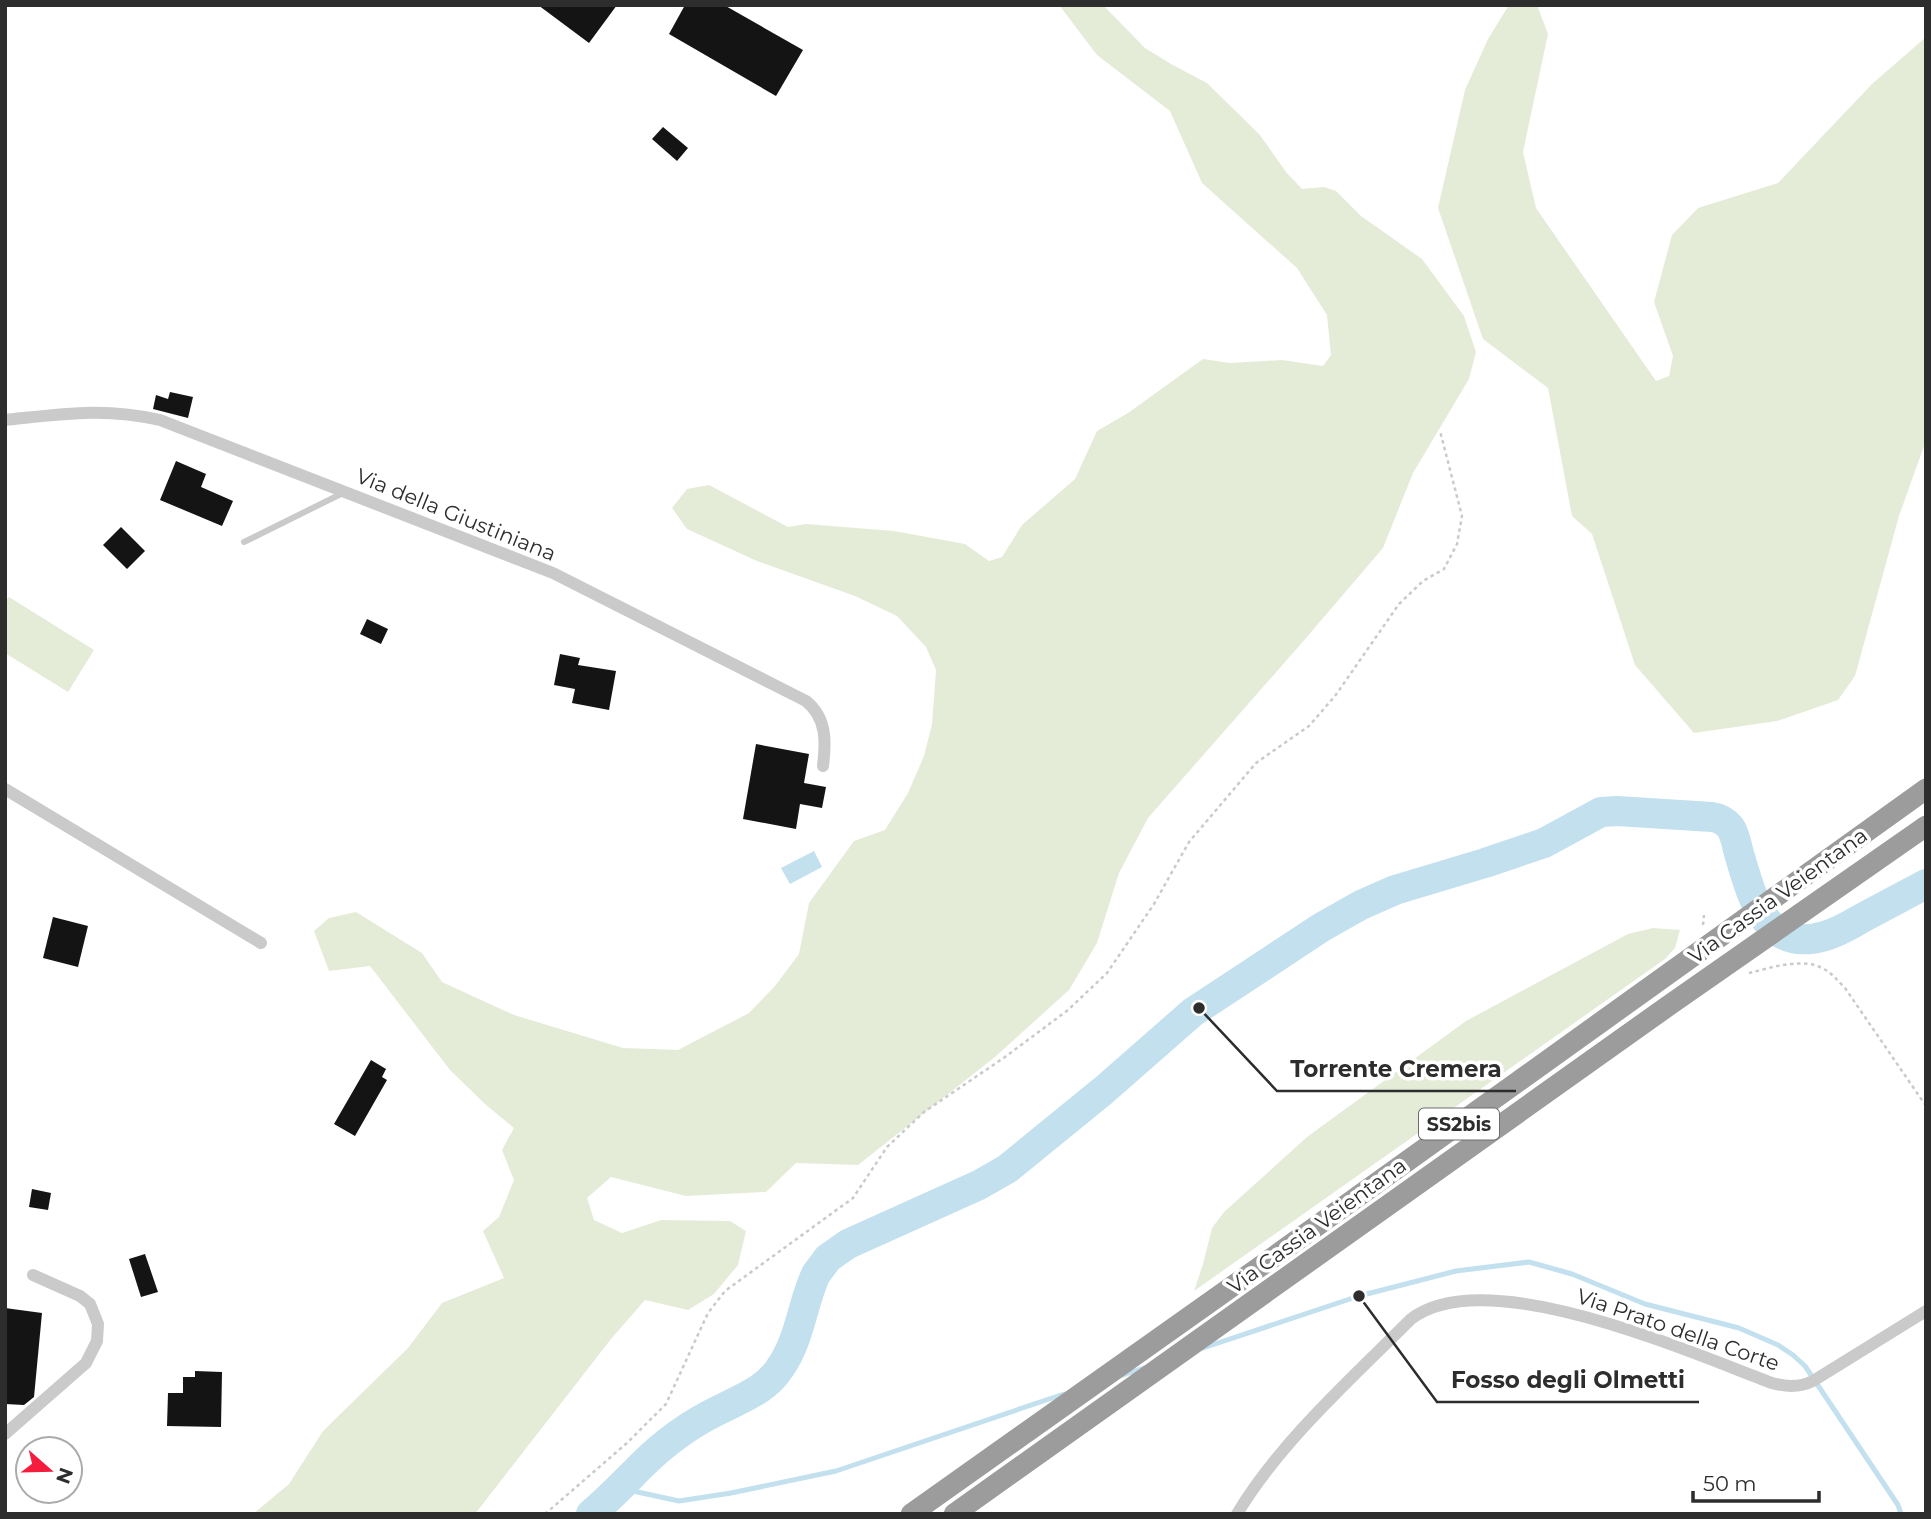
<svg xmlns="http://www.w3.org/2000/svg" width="1931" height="1519" font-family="Montserrat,sans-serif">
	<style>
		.green { fill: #e4ecd8 }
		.water { fill: #c2e0ee }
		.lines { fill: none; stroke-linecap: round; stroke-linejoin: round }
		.stream { stroke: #c2e0ee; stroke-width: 5 }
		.river { stroke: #c2e0ee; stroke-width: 30 }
		.building { fill: #141414 }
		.path { stroke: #cacaca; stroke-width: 2.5; stroke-dasharray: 3.5 3.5; stroke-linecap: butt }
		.service { stroke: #cacaca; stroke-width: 6 }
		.minor { stroke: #cacaca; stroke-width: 12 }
		.trunk { stroke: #9c9c9c; stroke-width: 21 }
		.labels { text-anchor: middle; stroke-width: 7; stroke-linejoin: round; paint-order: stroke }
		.shield { fill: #fff; stroke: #6c6c6c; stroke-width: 2 }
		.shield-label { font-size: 19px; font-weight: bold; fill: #2d2d2d }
		.street-label { font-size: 21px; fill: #2d2d2d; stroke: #fff }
		.leader { fill: none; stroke: #2d2d2d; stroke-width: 2.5 }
		.callout-dot { fill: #2d2d2d; stroke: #fff; stroke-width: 2.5 }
		.callout-label { font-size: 23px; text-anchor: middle; font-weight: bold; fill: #2d2d2d; stroke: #fff; stroke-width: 7; stroke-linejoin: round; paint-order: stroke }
	</style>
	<rect width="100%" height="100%" fill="#fff"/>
	<g class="green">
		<polygon points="1059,5 1103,5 1145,48 1171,64 1207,83 1260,135 1286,172 1302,189 1324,187 1336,191 1361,216 1422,259 1464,316 1476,352 1469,379 1413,473 1383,548 1300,645 1148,818 1119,873 1097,943 1069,990 995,1057 858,1165 796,1163 766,1192 686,1196 611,1177 587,1198 594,1220 622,1233 661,1220 730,1221 746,1231 738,1265 714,1294 688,1310 645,1300 611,1339 475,1514 253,1514 289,1484 323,1431 408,1348 442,1303 504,1278 483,1231 499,1217 514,1180 502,1150 514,1128 485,1104 450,1070 370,966 329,971 314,931 329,918 356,912 422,953 442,982 514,1015 623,1048 678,1050 749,1013 775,986 799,954 809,903 854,841 885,830 908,793 924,756 932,724 936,670 926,647 897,616 855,596 757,561 687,529 672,508 687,489 709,485 788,527 806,524 894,531 965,544 989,561 1002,557 1022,525 1075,479 1097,431 1128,413 1203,359 1230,363 1282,360 1323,366 1331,355 1327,315 1297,268 1202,183 1170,111 1097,55"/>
		<polygon points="1509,5 1537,5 1548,34 1523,152 1536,208 1656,381 1669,376 1673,356 1654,302 1672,235 1698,208 1778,183 1872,84 1926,37 1926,431 1924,446 1899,516 1855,676 1838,700 1777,721 1694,733 1635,665 1592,534 1572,516 1548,388 1483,339 1438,208 1465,90 1488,39"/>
		<polygon points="9,597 94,650 68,692 5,653 5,602"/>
		<polygon points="1653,928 1680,930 1675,948 1665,959 1194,1291 1203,1264 1212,1228 1224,1212 1307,1137 1466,1021 1628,934"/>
	</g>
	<polygon class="water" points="814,851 822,867 790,884 781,868"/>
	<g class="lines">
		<g class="stream">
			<polyline points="1203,1348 1359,1296 1456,1271 1529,1262 1572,1274 1645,1304 1739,1328 1778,1345 1793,1355 1805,1366 1898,1505 1901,1514"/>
			<polyline points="1123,1375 1144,1368"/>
			<polyline points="619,1488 679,1501 731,1493 836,1471 1064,1394"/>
		</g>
		<path class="river" d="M591 1514C609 1499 625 1482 641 1466 664 1443 690 1424 719 1410 742 1398 766 1390 780 1368 800 1340 802 1304 816 1274L828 1258 848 1244 979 1185 1007 1169 1104 1090 1193 1012 1322 927 1361 905 1395 890 1485 863 1544 843 1601 812 1617 811 1712 817C1719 818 1725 821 1730 827 1736 835 1737 848 1740 857 1753 901 1767 953 1825 936 1839 932 1852 924 1864 917 1885 906 1905 895 1926 884"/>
	</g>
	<g class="building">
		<polygon points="538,5 617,5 589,43"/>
		<polygon points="685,5 724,5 803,50 776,96 669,34"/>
		<polygon points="663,127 688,148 677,161 652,139"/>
		<polygon points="170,392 193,397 188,418 153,409 156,395 168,399"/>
		<polygon points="176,461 206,474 201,487 233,501 222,526 160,500"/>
		<polygon points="121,527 145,551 127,569 103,545"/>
		<polygon points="367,619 388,629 381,644 360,634"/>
		<polygon points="560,654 580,658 578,665 616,671 609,710 572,703 575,689 554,685"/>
		<polygon points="756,744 809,754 804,783 826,787 822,808 800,804 796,829 743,819"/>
		<polygon points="53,917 88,926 78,967 43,958"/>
		<polygon points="371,1060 386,1069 382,1077 387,1080 355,1136 334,1124"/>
		<polygon points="32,1189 51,1193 48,1210 29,1207"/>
		<polygon points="145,1254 158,1292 141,1297 129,1259"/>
		<polygon points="5,1308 42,1313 34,1397 24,1405 5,1404"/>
		<polygon points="195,1371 222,1372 221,1427 167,1426 168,1393 183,1393 183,1377 195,1377"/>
	</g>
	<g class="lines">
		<g class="path">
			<polyline points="1703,925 1704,915"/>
			<path d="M1749 973C1770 968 1799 958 1820 967 1830 971 1837 980 1845 988L1926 1106"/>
			<polyline points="545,1514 627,1443 666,1404 708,1313 725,1291 853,1198 887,1147 924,1112 1005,1057 1068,1010 1107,973 1154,904 1189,842 1256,763 1309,726 1335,696 1399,604 1423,581 1444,569 1457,544 1462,516 1440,431"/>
		</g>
		<polyline class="service" points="244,542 343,493"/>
		<g class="minor">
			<path d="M5 420C62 414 104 407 160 420L553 573 806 701C827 718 826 742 823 766"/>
			<polyline points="5,789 261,943"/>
			<polyline points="5,1434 86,1363 97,1341 98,1324 90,1304 80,1296 33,1275"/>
			<path d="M1237 1514C1280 1442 1352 1378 1411 1319 1486 1261 1691 1353 1772 1383 1786 1387 1799 1388 1813 1381L1926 1311"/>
		</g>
		<g class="trunk">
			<polyline points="911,1514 1261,1266 1926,789"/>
			<polyline points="954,1514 1668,1006 1926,826"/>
		</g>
	</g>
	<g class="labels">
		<rect class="shield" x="1419" y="1108.5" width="80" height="31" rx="5"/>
		<g class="shield-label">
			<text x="1459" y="1131">SS2bis</text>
		</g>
		<g class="street-label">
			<text transform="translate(456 515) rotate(22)" y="7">Via della Giustiniana</text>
			<text transform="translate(1778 896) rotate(-36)" y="7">Via Cassia Veientana</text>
			<text transform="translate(1317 1226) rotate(-36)" y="7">Via Cassia Veientana</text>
			<text transform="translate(1678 1330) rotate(19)" y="7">Via Prato della Corte</text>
		</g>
	</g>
	<path class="leader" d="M1199 1008L1277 1091H1516M1359 1296L1437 1402H1699"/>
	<g class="callout-dot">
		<circle cx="1199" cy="1008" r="7"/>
		<circle cx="1359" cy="1296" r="7"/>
	</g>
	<g class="callout-label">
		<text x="1396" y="1077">Torrente Cremera</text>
		<text x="1568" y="1388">Fosso degli Olmetti</text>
	</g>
	<rect width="1931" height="1519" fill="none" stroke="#2d2d2d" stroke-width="14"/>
	<g transform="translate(49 1470) rotate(110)"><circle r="33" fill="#ffffff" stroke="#ababab" stroke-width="2"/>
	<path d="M0-5L12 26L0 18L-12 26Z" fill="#f51d3e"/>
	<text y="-10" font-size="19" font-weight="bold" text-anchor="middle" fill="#2d2d2d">N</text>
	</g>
	<path d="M1693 1491v10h126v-10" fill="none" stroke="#2d2d2d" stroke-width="3.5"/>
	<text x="1703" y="1491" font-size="21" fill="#2d2d2d" stroke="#ffffff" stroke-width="5" paint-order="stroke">50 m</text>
</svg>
